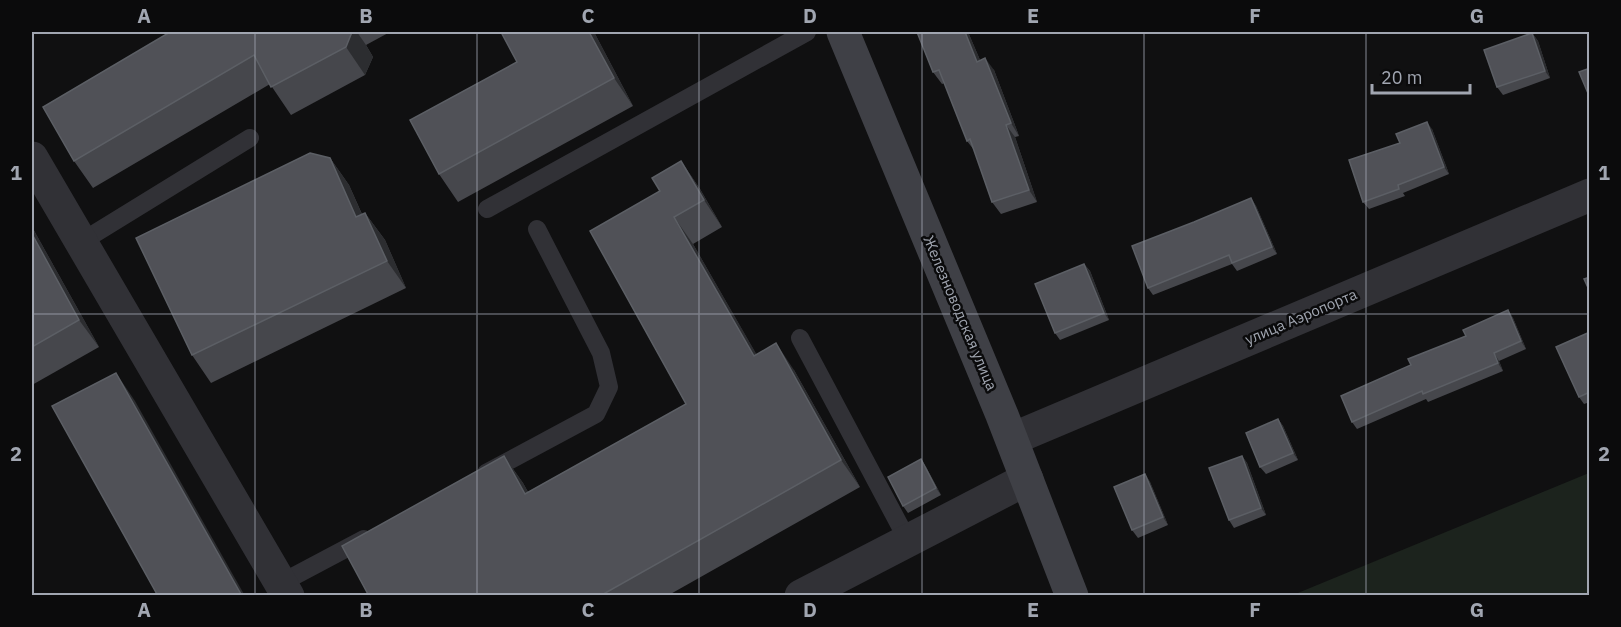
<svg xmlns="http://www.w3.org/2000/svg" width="1621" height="627" font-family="'IBM Plex Sans',sans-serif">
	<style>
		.green { fill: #1c231d }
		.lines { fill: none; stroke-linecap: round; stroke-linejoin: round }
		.service { stroke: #313136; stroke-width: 18 }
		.minor { stroke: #313136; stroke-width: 33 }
		.tertiary { stroke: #313136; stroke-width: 33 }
		.secondary { stroke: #3f4046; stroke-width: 33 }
		.wall { fill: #46474c }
		.shaded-wall { fill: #2c2d30 }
		.building { fill: #505157; stroke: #5c5f65; stroke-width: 1.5 }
		.grid { fill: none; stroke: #a1a6b1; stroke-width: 1.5; stroke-opacity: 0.55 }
		.labels { text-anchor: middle; stroke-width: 5; stroke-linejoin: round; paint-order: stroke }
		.street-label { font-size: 15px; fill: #a1a6b1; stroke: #0b0b0c }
		.neatline { fill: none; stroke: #a1a6b1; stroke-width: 2 }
		.grid-label { font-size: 20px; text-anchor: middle; font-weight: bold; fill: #a1a6b1 }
	</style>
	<rect width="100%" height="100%" fill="#101011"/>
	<polygon class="green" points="1589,473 1589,595 1293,595"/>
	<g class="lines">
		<g class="service">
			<polyline points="487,209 807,32"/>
			<polyline points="81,242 250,138"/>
			<polyline points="800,338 908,541"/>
			<polyline points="486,473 596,414 609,387 601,353 537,229"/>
			<polyline points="281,583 364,539"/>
		</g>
		<g class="minor">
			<polyline points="32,158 288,596"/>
			<polyline points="801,596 1027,479"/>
		</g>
		<polyline class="tertiary" points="1012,439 1590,195"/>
		<polyline class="secondary" points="843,32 1002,415 1072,596"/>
	</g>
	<g class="wall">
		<polygon points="170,32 390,32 366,45 373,57 365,75 291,115 270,84 93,188 74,161"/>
		<polygon points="501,32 594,32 633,106 458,202 439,174 517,62"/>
		<polygon points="917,32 968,32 980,60 994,70 1019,136 1015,137 1037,202 1001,214 992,202 974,150 967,141 945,83 942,84 933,72"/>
		<polygon points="1532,33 1538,41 1550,78 1503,95 1497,87"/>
		<polygon points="1432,129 1449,174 1403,193 1405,196 1369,209 1363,202 1400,143"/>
		<polygon points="330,158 349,185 362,214 365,213 385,240 406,288 211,383 192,355"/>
		<polygon points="681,161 700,189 722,227 693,244 756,354 794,370 860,487 667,596 369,596 504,456 523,483 528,492 686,404 660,191"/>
		<polygon points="1251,198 1256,206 1277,254 1237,271 1232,264 1153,295 1148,288 1194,222"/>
		<polygon points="32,227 99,347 32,385"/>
		<polygon points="1084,264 1090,271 1109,320 1060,340 1055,333"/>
		<polygon points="1508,310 1513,318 1526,349 1499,361 1503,371 1428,402 1426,399 1357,429 1352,422 1411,365 1466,336"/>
		<polygon points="1590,332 1590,402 1584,404 1579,397"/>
		<polygon points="1278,419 1283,426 1298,460 1266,474 1260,467"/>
		<polygon points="1242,456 1247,463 1266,515 1234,528 1229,520"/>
		<polygon points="921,459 926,467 941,495 908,513 903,506"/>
		<polygon points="1145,474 1150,482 1168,525 1138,538 1132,530"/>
	</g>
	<g class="shaded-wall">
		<polygon points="352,32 357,32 366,45 373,57 365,75 346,47"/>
		<polygon points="589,32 594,32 633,106 614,78"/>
		<polygon points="965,32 968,32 986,74 977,62"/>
		<polygon points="1532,33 1538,41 1550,78 1545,71"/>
		<polygon points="985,58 994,70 1019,136 1011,123"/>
		<polygon points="1427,122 1432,129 1449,174 1444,167"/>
		<polygon points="1006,125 1015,137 1037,202 1029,190"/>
		<polygon points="330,158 349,185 375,244 356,217"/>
		<polygon points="681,161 700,189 722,227 704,200"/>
		<polygon points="1251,198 1256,206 1277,254 1272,247"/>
		<polygon points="365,213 385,240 406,288 387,261"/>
		<polygon points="674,217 693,244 773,383 754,356"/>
		<polygon points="32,227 99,347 79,320 32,234"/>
		<polygon points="1084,264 1090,271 1109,320 1104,313"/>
		<polygon points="1508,310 1513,318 1526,349 1521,341"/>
		<polygon points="776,343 794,370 860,487 841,460"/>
		<polygon points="1494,353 1499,361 1503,371 1498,363"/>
		<polygon points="116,373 135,401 245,596 242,596"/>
		<polygon points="1278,419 1283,426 1298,460 1293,453"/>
		<polygon points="504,456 523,483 544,521 525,494"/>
		<polygon points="1242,456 1247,463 1266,515 1261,508"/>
		<polygon points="921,459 926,467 941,495 936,488"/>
		<polygon points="1145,474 1150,482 1168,525 1163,517"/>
	</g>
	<g class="building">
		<polygon points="170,32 352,32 346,47 271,87 254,55 74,161 43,107"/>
		<polygon points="501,32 589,32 614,78 439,174 410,120 517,62"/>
		<polygon points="917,32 965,32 977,62 985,58 1011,123 1006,125 1029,190 992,202 970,139 967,141 939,70 933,72"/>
		<polygon points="1532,33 1545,71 1497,87 1484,50"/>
		<polygon points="1590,68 1590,98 1579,72"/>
		<polygon points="1427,122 1444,167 1398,185 1399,189 1363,202 1349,160 1400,143 1396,134"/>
		<polygon points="310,153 330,158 356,217 365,213 387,261 192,355 136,238"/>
		<polygon points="681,161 704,200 674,217 754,356 776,343 841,460 600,596 369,596 342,546 504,456 525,494 686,404 590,231 660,191 652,178"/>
		<polygon points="1251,198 1272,247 1232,263 1229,255 1148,288 1132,246 1194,222"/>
		<polygon points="32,234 79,320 32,347"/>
		<polygon points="1084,264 1104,313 1055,333 1035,284"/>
		<polygon points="1590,277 1590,292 1584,279"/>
		<polygon points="1508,310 1521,341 1494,353 1498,363 1423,394 1422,391 1352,422 1341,396 1411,365 1408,359 1466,336 1463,330"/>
		<polygon points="1590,332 1590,392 1579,397 1556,347"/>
		<polygon points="116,373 242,596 158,596 52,406"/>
		<polygon points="1278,419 1293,453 1260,467 1246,433"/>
		<polygon points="1242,456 1261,508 1229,520 1209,468"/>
		<polygon points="921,459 936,488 903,506 888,477"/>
		<polygon points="1145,474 1163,517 1132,530 1114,487"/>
	</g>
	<path class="grid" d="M255 32V596M477 32V596M699 32V596M922 32V596M1144 32V596M1366 32V596M32 314H1590"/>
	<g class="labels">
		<g class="street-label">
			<text transform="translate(960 313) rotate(67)" y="5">Железноводская улица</text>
			<text transform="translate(1301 317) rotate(-23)" y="5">улица Аэропорта</text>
		</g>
	</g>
	<rect width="1621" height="627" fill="none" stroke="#0b0b0c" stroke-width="66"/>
	<path d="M1372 84v9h98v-9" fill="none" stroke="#a1a6b1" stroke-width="3"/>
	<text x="1381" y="84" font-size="18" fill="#a1a6b1" stroke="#0b0b0c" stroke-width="4.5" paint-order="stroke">20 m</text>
	<rect x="33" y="33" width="1555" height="561" class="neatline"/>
	<g class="grid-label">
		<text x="144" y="23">A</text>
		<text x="366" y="23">B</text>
		<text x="588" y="23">C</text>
		<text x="810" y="23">D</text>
		<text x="1033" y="23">E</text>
		<text x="1255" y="23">F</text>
		<text x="1477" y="23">G</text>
		<text x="16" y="180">1</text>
		<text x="1604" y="180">1</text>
		<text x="16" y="461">2</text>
		<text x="1604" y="461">2</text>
		<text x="144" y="617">A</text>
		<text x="366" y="617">B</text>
		<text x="588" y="617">C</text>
		<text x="810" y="617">D</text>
		<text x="1033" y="617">E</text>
		<text x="1255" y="617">F</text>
		<text x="1477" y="617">G</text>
	</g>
</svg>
